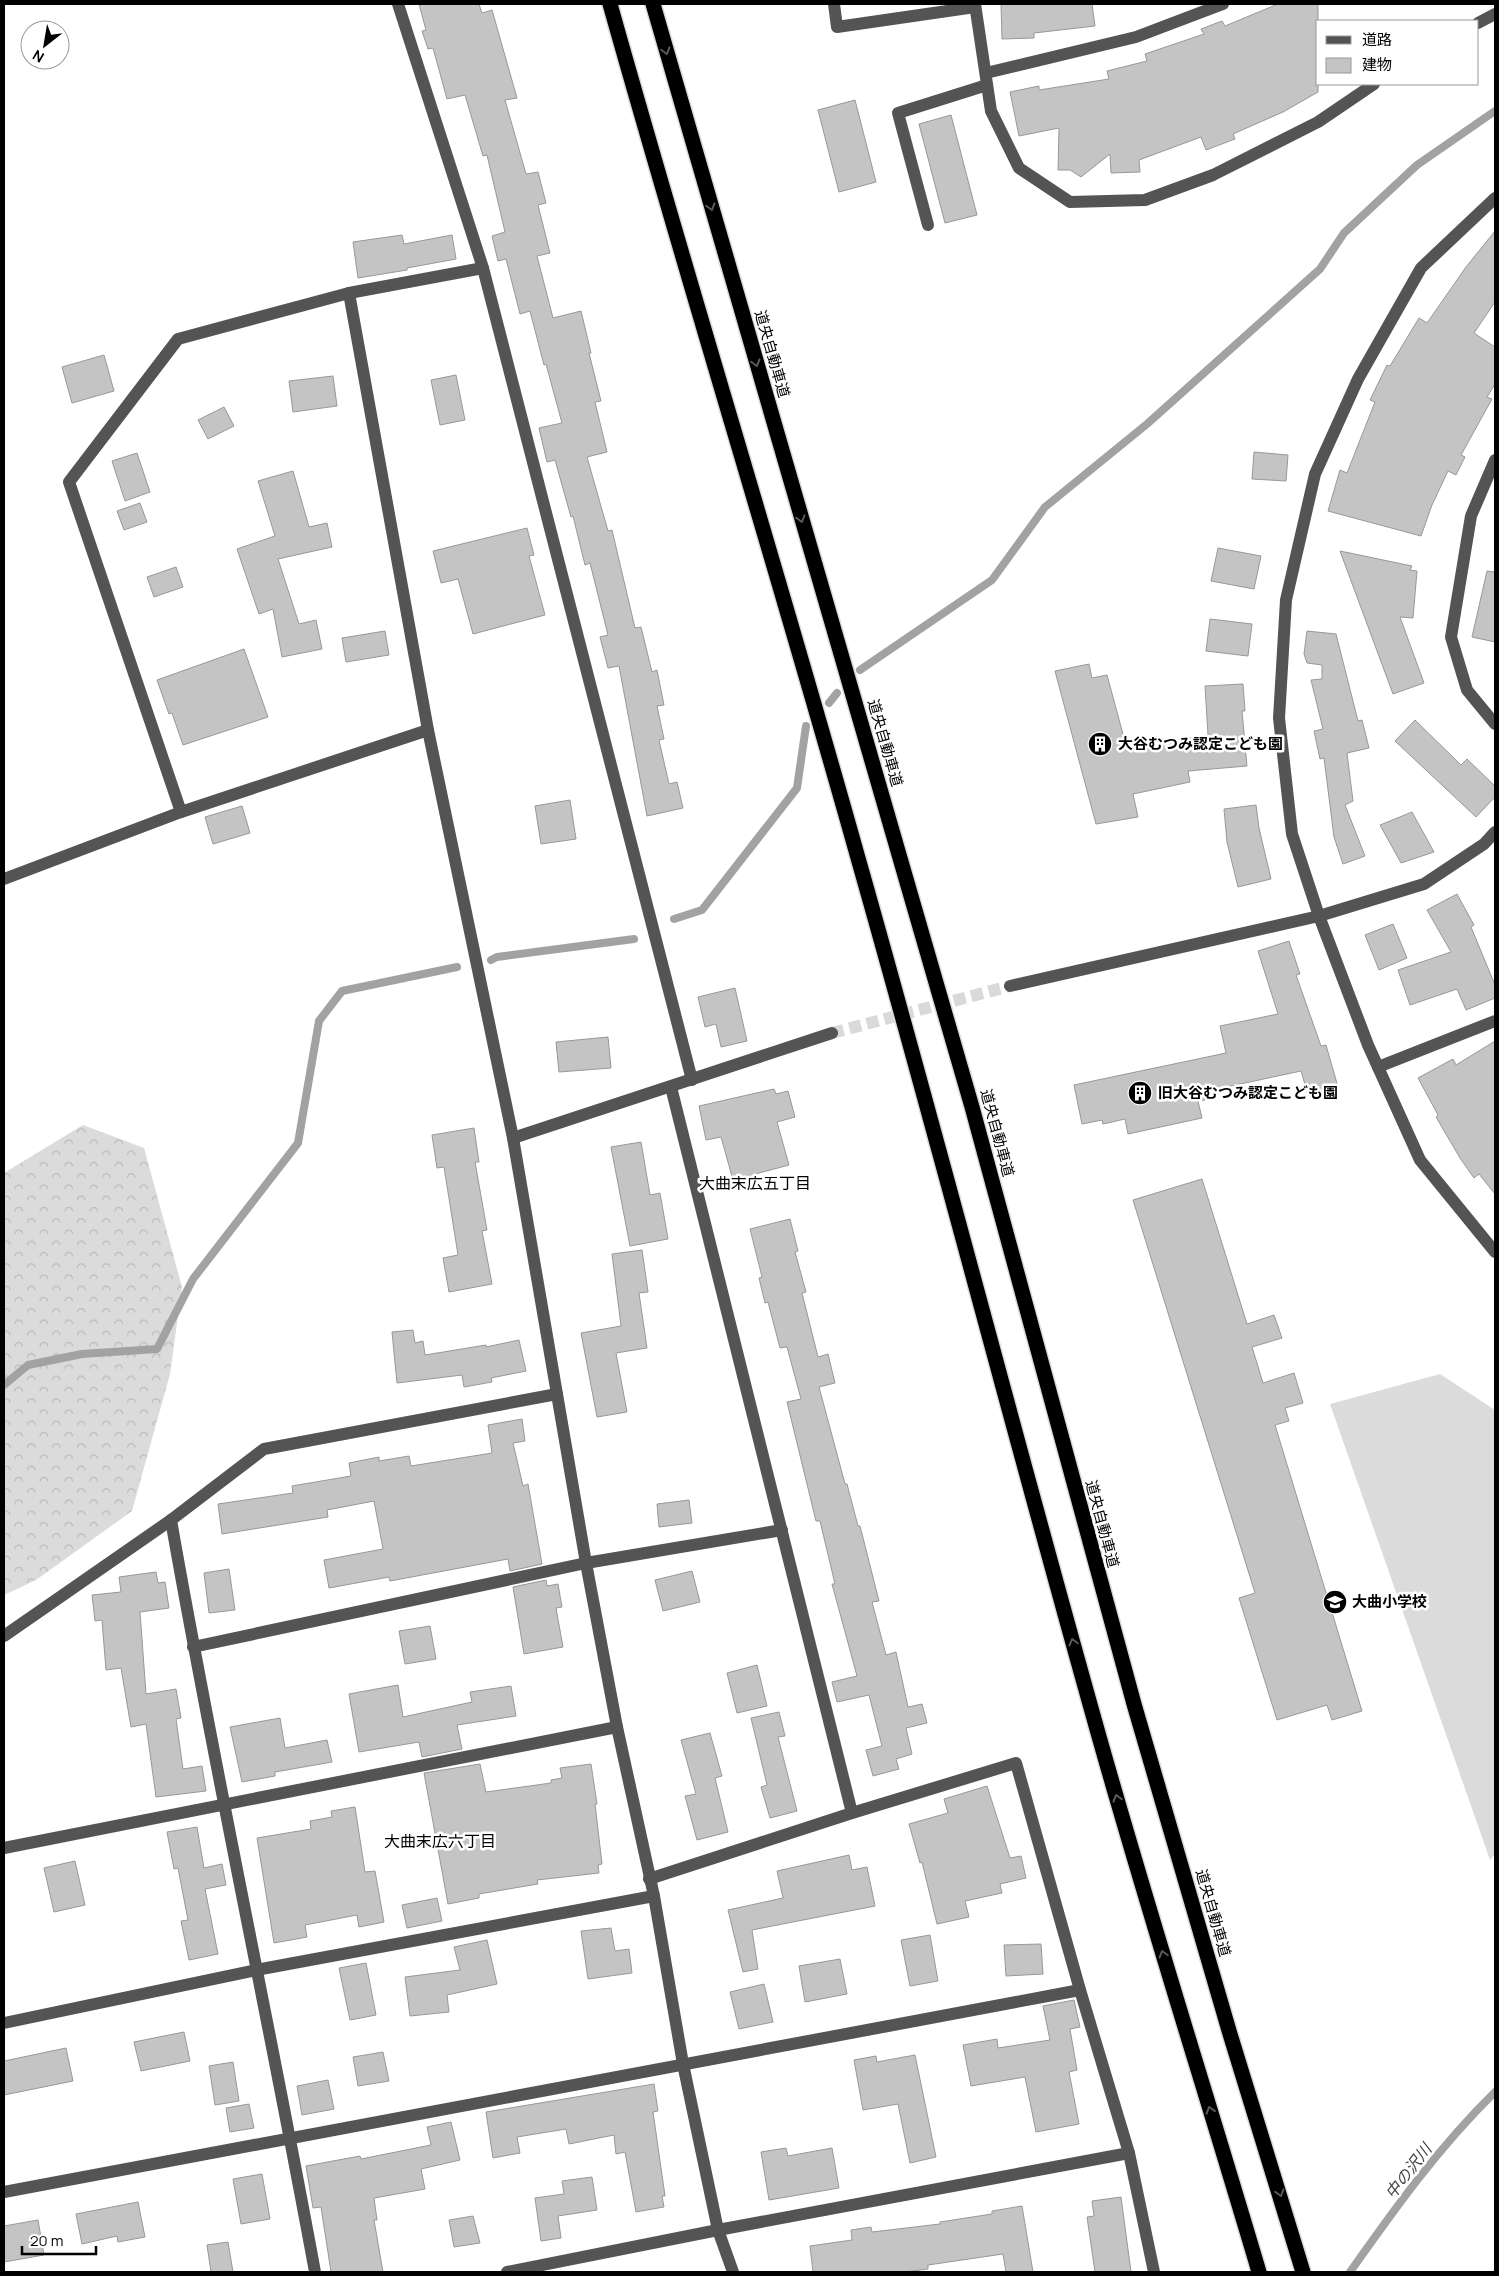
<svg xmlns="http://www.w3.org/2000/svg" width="1499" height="2276" font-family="Manrope,'Noto Sans JP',sans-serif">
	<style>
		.forest { fill: url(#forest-crowns) }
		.pitch { fill: #dbdbdb }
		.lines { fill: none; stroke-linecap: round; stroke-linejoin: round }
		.stream { stroke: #a2a2a2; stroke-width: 8 }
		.building { fill: #c4c4c4; stroke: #989898 }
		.minor-tunnel { stroke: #d9d9d9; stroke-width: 12; stroke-dasharray: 12 6; stroke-linecap: butt }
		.highway-casing { stroke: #dbdbdb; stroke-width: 18 }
		.minor { stroke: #545454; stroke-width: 12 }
		.highway { stroke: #000; stroke-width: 15 }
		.oneway { stroke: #595959 }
		.labels { text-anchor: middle; stroke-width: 5; stroke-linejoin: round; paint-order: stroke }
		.street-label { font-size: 15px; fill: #000; stroke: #fff }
		.poi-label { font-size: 15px; font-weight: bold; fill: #000; stroke: #fff; text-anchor: start }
		.neighbourhood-label { font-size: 16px; fill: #000; stroke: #fff }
		.water-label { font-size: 16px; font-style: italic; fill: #434343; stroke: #fff }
	</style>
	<defs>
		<pattern id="forest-crowns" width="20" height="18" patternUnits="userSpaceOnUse" patternTransform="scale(1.25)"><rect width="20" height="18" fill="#dbdbdb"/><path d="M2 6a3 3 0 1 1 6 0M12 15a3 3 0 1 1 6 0" fill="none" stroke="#bababa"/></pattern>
	</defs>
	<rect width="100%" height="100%" fill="#fff"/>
	<polygon class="forest" points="83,1125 144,1148 182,1287 170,1374 132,1511 36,1580 4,1595 4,1173"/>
	<polygon class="pitch" points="1440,1374 1495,1410 1495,1854 1490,1860 1330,1404"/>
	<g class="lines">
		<g class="stream">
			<polyline points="860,670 992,580 1045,507 1147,424 1320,269 1344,233 1417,165 1495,111"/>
			<polyline points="829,703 837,693"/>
			<polyline points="674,919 702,910 797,788 806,726"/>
			<polyline points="491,960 497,957 634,939"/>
			<polyline points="4,1385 28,1365 82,1354 157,1349 193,1279 298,1143 319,1021 342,991 457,967"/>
			<path d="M1350 2272C1396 2207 1438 2148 1495 2092"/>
		</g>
	</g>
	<g class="building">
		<polygon points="419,4 479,4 482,13 492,10 517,98 505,100 526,174 538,172 546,203 538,205 550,253 537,256 553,318 581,311 591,353 589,353 601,401 595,402 607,452 587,457 608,531 612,530 635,628 641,627 652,672 657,670 664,705 657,706 664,739 659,740 669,784 677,782 683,808 647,816 619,666 608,668 600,637 608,635 590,563 585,565 573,516 571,517 555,460 547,462 539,428 562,423 546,364 544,365 530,311 520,314 506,259 498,261 492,236 505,232 487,155 483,156 465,95 447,99 433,48 428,49 422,31 426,30"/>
		<polygon points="1001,4 1092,4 1095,26 1034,33 1034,38 1002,39"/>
		<polygon points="1278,4 1318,4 1318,92 1283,112 1233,134 1235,139 1206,150 1201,137 1139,160 1140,172 1111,173 1110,154 1081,177 1070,170 1058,170 1059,128 1019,136 1010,92 1039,86 1039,90 1109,79 1107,71 1147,61 1145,54 1204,34 1201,29 1222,21 1225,26"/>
		<polygon points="855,100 876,182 839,192 818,110"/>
		<polygon points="951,115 977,215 945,223 919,124"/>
		<polygon points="1495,231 1495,302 1474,333 1495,347 1495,384 1487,397 1492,399 1461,455 1465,457 1456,475 1448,471 1432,505 1421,536 1328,511 1340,470 1347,473 1375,402 1370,400 1387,365 1390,366 1419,318 1427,323 1466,267"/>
		<polygon points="402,235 404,244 452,235 456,259 407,268 407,270 358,278 353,242"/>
		<polygon points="104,355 114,391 72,403 62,367"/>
		<polygon points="456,375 465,420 440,425 431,380"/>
		<polygon points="333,376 337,406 293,412 289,381"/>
		<polygon points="224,407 234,426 208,439 198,420"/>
		<polygon points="1254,452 1288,455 1286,481 1252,479"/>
		<polygon points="137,453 150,492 125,501 112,461"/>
		<polygon points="293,471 309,527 327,523 332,547 278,559 299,624 316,620 322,649 282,657 273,609 259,614 237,549 275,536 258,481"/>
		<polygon points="140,503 147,522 124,530 117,511"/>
		<polygon points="527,528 534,555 529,556 545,615 473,634 458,579 441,583 433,551"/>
		<polygon points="1218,548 1261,556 1254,589 1211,581"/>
		<polygon points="1340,551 1412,566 1410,570 1417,571 1413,618 1400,617 1424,683 1393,694"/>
		<polygon points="176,567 183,587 154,597 147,577"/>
		<polygon points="1487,571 1495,572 1495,642 1472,637"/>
		<polygon points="1210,619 1252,624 1248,656 1206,651"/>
		<polygon points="385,631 389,655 346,662 342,638"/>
		<polygon points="1307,631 1336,634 1358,721 1362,720 1369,748 1347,753 1353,801 1345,805 1365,856 1343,864 1334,837 1324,758 1320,759 1314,731 1323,729 1311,680 1322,679 1322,665 1307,663 1304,654"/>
		<polygon points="244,649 268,717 183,745 172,713 169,714 157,680"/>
		<polygon points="1089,664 1092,678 1107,675 1127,749 1208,735 1205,686 1243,684 1245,711 1242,711 1247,766 1188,771 1190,782 1133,794 1138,817 1096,824 1055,671"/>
		<polygon points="1415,720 1461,765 1467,759 1495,786 1495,797 1476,817 1395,741"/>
		<polygon points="570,800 576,839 541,844 535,806"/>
		<polygon points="1256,805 1259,828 1271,879 1238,887 1227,842 1224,809"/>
		<polygon points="242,806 250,833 213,844 205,817"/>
		<polygon points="1412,812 1434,852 1401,863 1380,825"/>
		<polygon points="1457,894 1474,925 1471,927 1495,985 1495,998 1466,1010 1457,989 1410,1005 1398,970 1451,952 1427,910"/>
		<polygon points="1393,924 1407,958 1379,970 1365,935"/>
		<polygon points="1289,941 1300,974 1296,975 1321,1046 1326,1045 1338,1087 1308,1095 1301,1071 1203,1092 1205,1100 1198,1101 1202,1118 1128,1134 1125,1119 1103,1124 1102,1120 1082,1124 1074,1085 1226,1053 1220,1026 1278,1014 1258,951"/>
		<polygon points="735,988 747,1041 721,1047 716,1024 705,1027 698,997"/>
		<polygon points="608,1037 611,1068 559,1072 556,1042"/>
		<polygon points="1495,1041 1495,1194 1479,1174 1474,1178 1460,1158 1436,1117 1438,1115 1418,1078 1453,1059 1456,1065"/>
		<polygon points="774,1089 776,1094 788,1091 795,1117 777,1122 789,1165 733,1180 721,1137 706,1140 699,1106"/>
		<polygon points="474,1128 479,1162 475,1162 487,1230 482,1231 492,1284 449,1292 443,1258 458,1255 444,1167 437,1168 432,1135"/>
		<polygon points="641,1142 650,1195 660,1193 668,1239 630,1246 611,1147"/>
		<polygon points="1202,1179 1247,1324 1274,1315 1282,1338 1252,1347 1263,1383 1294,1373 1303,1403 1285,1408 1289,1421 1275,1425 1362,1711 1332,1720 1327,1705 1277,1720 1239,1598 1255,1593 1133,1200"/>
		<polygon points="790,1219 798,1251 795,1252 806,1292 802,1293 818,1357 828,1354 835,1383 819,1387 845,1484 847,1484 858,1526 860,1526 879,1601 872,1602 886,1655 896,1652 908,1707 922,1704 927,1723 906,1728 912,1754 896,1759 899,1769 873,1776 866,1750 882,1746 869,1695 837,1702 832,1682 857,1676 832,1584 835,1584 820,1521 816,1521 787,1402 801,1399 787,1347 780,1348 768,1302 765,1303 759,1278 762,1277 750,1229"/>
		<polygon points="642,1250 648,1292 639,1293 647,1348 616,1353 627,1412 597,1417 581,1333 621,1326 612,1254"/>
		<polygon points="413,1330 415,1343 423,1341 425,1355 486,1345 486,1347 519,1340 526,1371 491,1378 492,1382 464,1387 462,1375 397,1383 392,1332"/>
		<polygon points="522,1419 525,1441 513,1443 523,1486 528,1484 542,1564 510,1571 508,1559 390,1581 389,1577 329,1588 324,1560 383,1549 374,1501 327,1510 328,1517 222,1534 218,1504 293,1493 292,1486 351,1476 349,1463 379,1457 379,1461 409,1456 411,1466 492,1453 488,1425"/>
		<polygon points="689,1500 692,1523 659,1527 657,1504"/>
		<polygon points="229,1569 235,1610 209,1613 204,1573"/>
		<polygon points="692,1571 700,1602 663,1611 655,1580"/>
		<polygon points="156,1572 158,1583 165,1582 169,1608 140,1612 146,1694 176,1689 181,1718 176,1719 183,1769 202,1766 206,1791 156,1797 146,1724 131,1727 121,1668 106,1670 102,1620 95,1621 92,1595 121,1592 119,1577"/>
		<polygon points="546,1580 547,1586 558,1584 562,1607 556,1608 563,1647 524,1654 513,1587"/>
		<polygon points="430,1626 436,1659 405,1664 399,1631"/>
		<polygon points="757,1665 767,1706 737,1713 727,1673"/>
		<polygon points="398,1685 403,1717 472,1702 470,1692 511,1686 516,1716 457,1725 462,1749 422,1757 419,1742 359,1752 349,1694"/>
		<polygon points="779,1712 785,1736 778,1737 797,1811 770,1818 761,1787 767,1785 751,1718"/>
		<polygon points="280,1718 285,1748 327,1740 332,1762 275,1772 275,1776 242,1782 230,1727"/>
		<polygon points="710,1733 722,1776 715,1778 728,1832 697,1840 685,1796 696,1794 681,1740"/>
		<polygon points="480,1764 486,1792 551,1783 551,1780 562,1778 560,1768 591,1764 597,1804 595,1804 602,1864 598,1865 599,1873 537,1880 538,1884 479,1894 479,1898 448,1904 424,1773"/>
		<polygon points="987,1786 1010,1858 1021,1856 1026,1878 1000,1884 1002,1893 965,1901 969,1917 937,1924 922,1862 920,1863 909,1824 948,1813 944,1799"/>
		<polygon points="355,1807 365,1872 375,1871 384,1922 359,1927 357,1915 305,1925 307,1937 274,1943 257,1838 311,1829 310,1821 332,1817 331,1811"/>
		<polygon points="197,1827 204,1868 222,1864 226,1885 205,1889 218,1954 189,1960 181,1921 188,1920 178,1868 174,1869 167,1832"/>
		<polygon points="849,1855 852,1870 867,1867 875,1906 752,1930 758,1969 743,1972 728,1910 783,1898 777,1871"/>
		<polygon points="75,1861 85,1905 54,1912 44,1868"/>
		<polygon points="437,1898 442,1921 407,1928 402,1905"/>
		<polygon points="611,1928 615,1951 629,1949 632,1973 588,1979 581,1931"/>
		<polygon points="930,1935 938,1981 910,1986 901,1940"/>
		<polygon points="487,1940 497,1984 447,1995 449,2012 410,2016 405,1977 460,1970 454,1947"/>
		<polygon points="1041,1944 1043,1974 1006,1976 1004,1945"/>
		<polygon points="840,1959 847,1994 805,2002 799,1966"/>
		<polygon points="366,1963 376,2015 350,2020 339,1968"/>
		<polygon points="764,1984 773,2022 739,2029 730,1992"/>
		<polygon points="1074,2000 1080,2027 1070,2029 1077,2070 1069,2072 1079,2124 1036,2132 1025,2077 971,2086 963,2045 997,2039 998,2048 1050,2040 1043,2006"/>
		<polygon points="184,2032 190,2061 141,2071 134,2042"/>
		<polygon points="66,2048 73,2081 4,2095 4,2061"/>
		<polygon points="383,2052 389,2081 358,2086 353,2057"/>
		<polygon points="915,2055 936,2157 910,2163 898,2104 863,2110 854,2060 876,2056 877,2062"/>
		<polygon points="233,2062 239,2101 215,2105 209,2066"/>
		<polygon points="328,2080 334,2109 302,2115 297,2086"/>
		<polygon points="654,2084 658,2111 653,2112 665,2196 662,2196 664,2207 636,2212 625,2152 616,2154 614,2135 569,2144 566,2129 517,2137 520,2153 493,2158 486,2112"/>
		<polygon points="249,2104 254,2128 230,2132 226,2108"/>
		<polygon points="451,2122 460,2160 421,2169 425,2189 374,2198 377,2220 374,2220 383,2272 331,2272 321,2207 313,2208 306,2166 360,2156 361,2159 431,2145 427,2127"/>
		<polygon points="786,2148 788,2156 832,2148 839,2188 769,2200 761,2152"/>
		<polygon points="262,2174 270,2219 241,2224 233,2179"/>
		<polygon points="592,2177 597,2210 558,2216 561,2238 541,2241 535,2198 564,2194 562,2181"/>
		<polygon points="1121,2197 1131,2272 1095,2272 1087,2217 1094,2216 1092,2201"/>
		<polygon points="138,2202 145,2237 118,2242 117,2236 82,2244 76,2214"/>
		<polygon points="1022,2206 1033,2272 1006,2272 1003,2254 928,2265 928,2269 904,2272 813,2272 810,2246 852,2240 851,2230 871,2227 872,2232 940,2224 940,2222 992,2214 992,2211"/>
		<polygon points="473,2216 480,2243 454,2247 449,2220"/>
		<polygon points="38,2220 44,2255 4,2262 4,2226"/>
		<polygon points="228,2242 233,2272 211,2272 207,2245"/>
	</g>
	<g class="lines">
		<polyline class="minor-tunnel" points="832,1033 1010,986"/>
		<g class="highway-casing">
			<g id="highway">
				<path d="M610 4C690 289 778 572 858 858 939 1143 1013 1430 1093 1715 1145 1902 1204 2086 1259 2272"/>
				<polyline points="653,4 972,1107 1134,1704 1230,2034 1303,2272"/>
			</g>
		</g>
		<g class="minor">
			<polyline points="398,4 483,268 692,1080"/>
			<polyline points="834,4 837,27 975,7"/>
			<polyline points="975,4 991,111 1019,168 1070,202 1145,200 1213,175 1318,122 1374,84"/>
			<polyline points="1478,23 1495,14"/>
			<polyline points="986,73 1136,37 1223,4"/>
			<polyline points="1495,198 1421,268 1358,379 1315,474 1286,600 1279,718 1292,834 1319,916 1368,1045 1420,1160 1495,1252"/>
			<polyline points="928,225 898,113 987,85"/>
			<polyline points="349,293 428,730 513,1138 586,1563 617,1727 654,1896 683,2064 718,2230 733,2272"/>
			<polyline points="1495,460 1471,516 1451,637 1467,690 1495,724"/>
			<polyline points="181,812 69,482 178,339 349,293 483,268"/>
			<polyline points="4,879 181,812 428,730"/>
			<polyline points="1010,986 1319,916 1424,884 1484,844 1495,832"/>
			<polyline points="1378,1067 1495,1021"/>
			<polyline points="671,1087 852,1813"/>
			<polyline points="513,1138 832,1033"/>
			<path d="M171 1520C215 1772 269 2021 315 2272"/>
			<polyline points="4,1636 171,1520 264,1449 557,1394"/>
			<polyline points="193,1647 586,1563 782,1530"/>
			<polyline points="4,1848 617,1727"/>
			<polyline points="649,1879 852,1813 1016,1763 1080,1990 1129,2153 1154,2272"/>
			<polyline points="4,2023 256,1970 654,1896"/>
			<polyline points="4,2192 1080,1990"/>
			<polyline points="507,2272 718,2230 1129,2153"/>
		</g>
		<use href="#highway" class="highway"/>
	</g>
	<defs><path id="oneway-chevron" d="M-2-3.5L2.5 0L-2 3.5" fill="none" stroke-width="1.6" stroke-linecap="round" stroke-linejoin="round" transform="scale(1.25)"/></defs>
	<g class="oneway">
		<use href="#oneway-chevron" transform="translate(666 51) rotate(74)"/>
		<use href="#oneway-chevron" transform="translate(711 207) rotate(74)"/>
		<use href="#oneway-chevron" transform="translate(756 363) rotate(74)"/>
		<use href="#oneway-chevron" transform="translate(801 519) rotate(74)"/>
		<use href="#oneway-chevron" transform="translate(1073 1642) rotate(-105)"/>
		<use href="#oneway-chevron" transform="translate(1117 1798) rotate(-106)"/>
		<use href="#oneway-chevron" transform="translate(1163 1954) rotate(-106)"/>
		<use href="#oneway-chevron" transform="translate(1210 2110) rotate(-107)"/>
		<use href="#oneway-chevron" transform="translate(1280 2193) rotate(74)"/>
	</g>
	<defs>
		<g id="building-disc" transform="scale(1.25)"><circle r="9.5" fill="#000" stroke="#fff"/><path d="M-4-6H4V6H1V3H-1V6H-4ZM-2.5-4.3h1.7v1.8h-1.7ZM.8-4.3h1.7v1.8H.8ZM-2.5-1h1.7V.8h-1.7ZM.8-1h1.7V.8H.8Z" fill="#fff"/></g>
		<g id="school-disc" transform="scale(1.25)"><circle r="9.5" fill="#000" stroke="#fff"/><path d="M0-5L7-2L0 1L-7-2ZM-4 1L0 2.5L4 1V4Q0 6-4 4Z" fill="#fff"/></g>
	</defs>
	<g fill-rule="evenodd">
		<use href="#building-disc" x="1100" y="744"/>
		<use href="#building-disc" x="1140" y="1093"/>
		<use href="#school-disc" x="1335" y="1602"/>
	</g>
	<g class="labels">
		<g class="street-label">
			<text transform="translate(772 354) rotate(74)" y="5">道央自動車道</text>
			<text transform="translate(885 743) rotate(74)" y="5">道央自動車道</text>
			<text transform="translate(997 1133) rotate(75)" y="5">道央自動車道</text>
			<text transform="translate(1102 1524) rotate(75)" y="5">道央自動車道</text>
			<text transform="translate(1213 1913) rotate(74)" y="5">道央自動車道</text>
		</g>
		<g class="poi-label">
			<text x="1118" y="749">大谷むつみ認定こども園</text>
			<text x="1158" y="1098">旧大谷むつみ認定こども園</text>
			<text x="1352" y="1607">大曲小学校</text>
		</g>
		<g class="neighbourhood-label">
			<text x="755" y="1189">大曲末広五丁目</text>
			<text x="440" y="1847">大曲末広六丁目</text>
		</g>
		<g class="water-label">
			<text transform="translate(1408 2171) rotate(-52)" y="6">中の沢川</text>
		</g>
	</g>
	<rect width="1499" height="2276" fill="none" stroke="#000000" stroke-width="10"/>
	<rect x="1316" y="20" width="162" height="65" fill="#ffffff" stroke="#999999"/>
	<rect x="1326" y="36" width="25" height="8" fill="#545454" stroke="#999999"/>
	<text x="1362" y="45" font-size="15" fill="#000000">道路</text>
	<rect x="1326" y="58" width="25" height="15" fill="#c4c4c4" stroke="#999999"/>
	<text x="1362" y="70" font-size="15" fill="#000000">建物</text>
	<g transform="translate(45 45) rotate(211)"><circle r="24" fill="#ffffff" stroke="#999999"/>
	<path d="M0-4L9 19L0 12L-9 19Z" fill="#000000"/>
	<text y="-8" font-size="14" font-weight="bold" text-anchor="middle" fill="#000000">N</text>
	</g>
	<path d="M22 2246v8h74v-8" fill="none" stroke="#000000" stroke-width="2.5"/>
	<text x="30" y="2246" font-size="15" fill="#000000" stroke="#ffffff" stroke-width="4" paint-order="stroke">20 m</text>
</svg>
